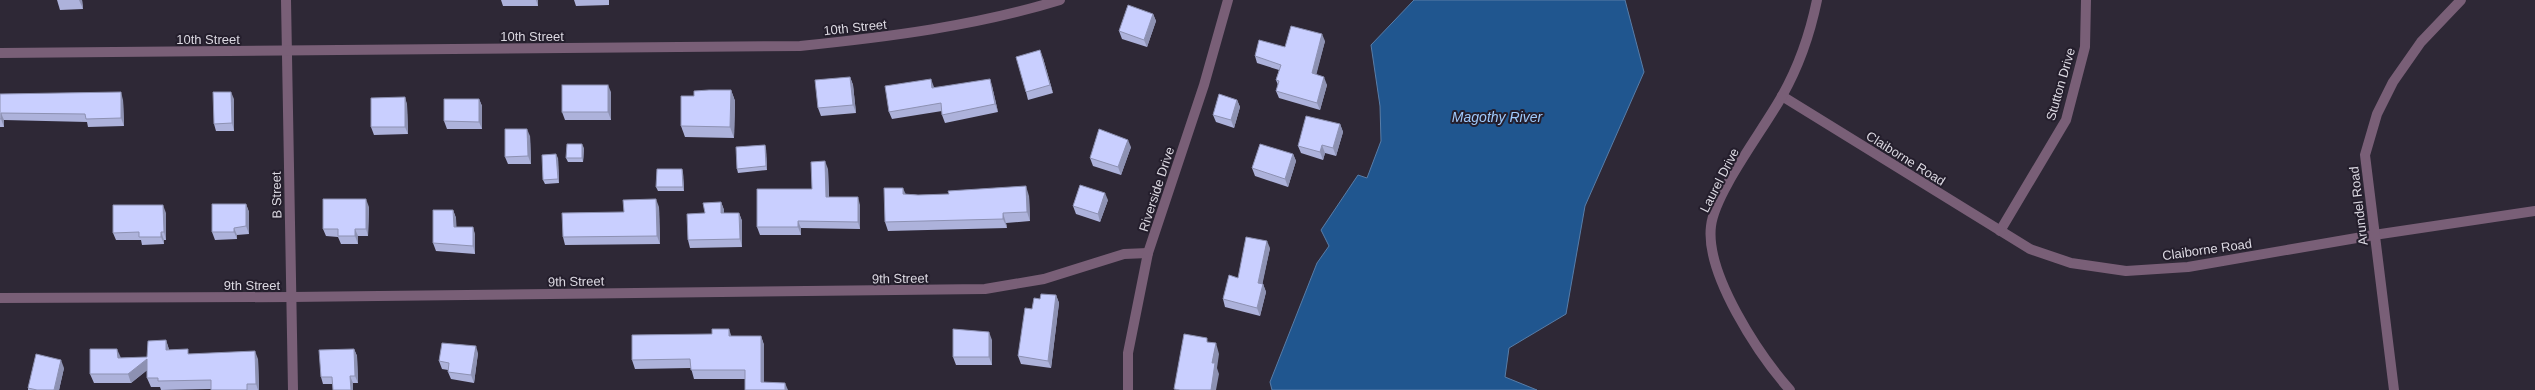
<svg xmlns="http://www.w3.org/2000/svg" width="2535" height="390" font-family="Arial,sans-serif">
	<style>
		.water { fill: #20568f; stroke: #587da8 }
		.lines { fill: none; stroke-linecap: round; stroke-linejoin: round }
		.street { stroke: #795f77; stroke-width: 10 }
		.wall { fill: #adb2db }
		.shaded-wall { fill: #8d91b2 }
		.building { fill: #c9cfff; stroke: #8d91b2 }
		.labels { text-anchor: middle; stroke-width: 4; stroke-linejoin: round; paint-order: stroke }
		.street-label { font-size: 13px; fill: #dcd9e2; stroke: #241e2c }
		.water-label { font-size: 14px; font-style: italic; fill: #a0cafc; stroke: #241e2c }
	</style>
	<rect width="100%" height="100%" fill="#2e2836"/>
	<polygon class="water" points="1414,0 1625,0 1644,72 1585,206 1566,314 1509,348 1505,377 1537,390 1272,390 1270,382 1317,263 1329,246 1321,230 1358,175 1367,178 1381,141 1380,106 1371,45"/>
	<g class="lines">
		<g class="street">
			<polyline points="286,0 293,390"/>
			<path d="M0 53 800 46C888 37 976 26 1060 0"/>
			<polyline points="1782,96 2030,249 2071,263 2126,271 2188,267 2374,235 2535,211"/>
			<polyline points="2000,231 2066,120 2085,47 2086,0"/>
			<polyline points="0,298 291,297 985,289 1044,279 1124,254 1148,253"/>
			<polyline points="1128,390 1128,353 1148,253 1204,85 1228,0"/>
			<path d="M1790 390C1759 355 1705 274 1711 226 1715 192 1764 129 1782 96 1799 66 1810 34 1817 0"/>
			<polyline points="2394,390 2365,155 2377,114 2393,82 2421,42 2461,0"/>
		</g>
	</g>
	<g class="wall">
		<polygon points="57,0 82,0 83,9 60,10"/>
		<polygon points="501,0 538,0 538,6 503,6"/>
		<polygon points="574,0 609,0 609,5 576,6"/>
		<polygon points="1153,14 1156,21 1147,47 1122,39 1119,31"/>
		<polygon points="1325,41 1316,74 1327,85 1320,110 1279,98 1276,91 1278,85 1276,80 1279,70 1257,63 1255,56 1285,47"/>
		<polygon points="1043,58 1053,93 1028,100 1026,92"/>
		<polygon points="850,77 853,85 856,113 821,116 818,108"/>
		<polygon points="992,86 998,112 945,123 942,115 942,111 892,119 889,112 934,87"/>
		<polygon points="731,90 735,101 734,138 685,137 681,126 694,96"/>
		<polygon points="611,92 611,120 565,120 562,112"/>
		<polygon points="0,94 123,100 124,126 88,127 87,122 4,120 4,127 0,127"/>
		<polygon points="405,97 407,105 408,134 374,135 371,127"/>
		<polygon points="234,99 234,131 216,131 214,124"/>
		<polygon points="479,99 482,106 482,129 447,129 444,121"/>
		<polygon points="1237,100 1240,107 1234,128 1216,122 1213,115"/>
		<polygon points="1340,124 1343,132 1336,156 1325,153 1323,160 1301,153 1298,146"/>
		<polygon points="530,136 531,164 508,164 505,157"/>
		<polygon points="765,145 766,149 767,170 738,173 737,169"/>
		<polygon points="1131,147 1121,175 1093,166 1090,158"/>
		<polygon points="584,148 583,162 568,162 566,158"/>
		<polygon points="1293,154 1296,161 1288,187 1255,176 1252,168"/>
		<polygon points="558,158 559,183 545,184 543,180"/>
		<polygon points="682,169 683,173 684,191 658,191 656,187"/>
		<polygon points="828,169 829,197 860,205 860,229 801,228 801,235 760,235 757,227 812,189"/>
		<polygon points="906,194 918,195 1029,196 1030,221 1006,223 1007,228 888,231 885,222"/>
		<polygon points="1108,200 1100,222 1076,214 1073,206"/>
		<polygon points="721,202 724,210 724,213 739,213 742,221 742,247 690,248 688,240 705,213"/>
		<polygon points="246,204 249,212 249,234 237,235 237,239 215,240 212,232"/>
		<polygon points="369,207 368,236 358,236 358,244 341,244 338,237 326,236 323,229"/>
		<polygon points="659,207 660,244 565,245 563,237 624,212"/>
		<polygon points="453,210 456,218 456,227 473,227 475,235 475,254 436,251 433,243"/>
		<polygon points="166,213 166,240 164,240 164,244 142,245 141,240 116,240 113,233"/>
		<polygon points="1270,248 1262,284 1263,284 1266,292 1260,316 1225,307 1223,299"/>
		<polygon points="1056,295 1059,303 1051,368 1021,364 1018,356 1032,309 1040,299"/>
		<polygon points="731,336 761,336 764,345 764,382 785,390 745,379 694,379 691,368 635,369 632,360"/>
		<polygon points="166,340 169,350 190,354 258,359 259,390 211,390 211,389 161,390 160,387 151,387 147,378 147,370 131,383 94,383 90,374 120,358 147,357"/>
		<polygon points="992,340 992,365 956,365 953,357"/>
		<polygon points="354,349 357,356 358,383 353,383 353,390 333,390 333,384 323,384 321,377"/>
		<polygon points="478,353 474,383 451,379 448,372 448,370 442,369 439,361"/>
		<polygon points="64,368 59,390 28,390 28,388"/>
	</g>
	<g class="shaded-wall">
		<polygon points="79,0 82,0 83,9"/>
		<polygon points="536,0 538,0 538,6"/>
		<polygon points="1153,14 1156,21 1147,47 1144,40"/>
		<polygon points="1322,34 1325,41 1315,80 1312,73"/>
		<polygon points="1040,50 1043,58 1053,93 1050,85"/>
		<polygon points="850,77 853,85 856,113 853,105"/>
		<polygon points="1324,77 1327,85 1320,110 1317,103"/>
		<polygon points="931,79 934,87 935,95 932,88"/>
		<polygon points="990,79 992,86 998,112 995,104"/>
		<polygon points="608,85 611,92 611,120 608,112"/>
		<polygon points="731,90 735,101 734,138 730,127"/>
		<polygon points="121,92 123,100 124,126 121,118"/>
		<polygon points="231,92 234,99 234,131 232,123"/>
		<polygon points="405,97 407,105 408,134 405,127"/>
		<polygon points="479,99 482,106 482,129 479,122"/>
		<polygon points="1237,100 1240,107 1234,128 1231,120"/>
		<polygon points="1,113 4,120 4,127 1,119"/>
		<polygon points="1340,124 1343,132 1336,156 1333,148"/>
		<polygon points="527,129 530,136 531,164 528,156"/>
		<polygon points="1128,140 1131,147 1121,175 1118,167"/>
		<polygon points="582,144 584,148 583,162 582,158"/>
		<polygon points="765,145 766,149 767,170 766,166"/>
		<polygon points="1322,145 1325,153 1323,160 1320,152"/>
		<polygon points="556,154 558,158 559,183 558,179"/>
		<polygon points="1293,154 1296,161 1288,187 1285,179"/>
		<polygon points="825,161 828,169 829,204 826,197"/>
		<polygon points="682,169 683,173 684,191 683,187"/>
		<polygon points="1026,186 1029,196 1030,221 1027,212"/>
		<polygon points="903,188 907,197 903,194"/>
		<polygon points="1105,193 1108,200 1100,222 1098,214"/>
		<polygon points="858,197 860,205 860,229 858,222"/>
		<polygon points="366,199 369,207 368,236 366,229"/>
		<polygon points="656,199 659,207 660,244 657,236"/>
		<polygon points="721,202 724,210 724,221 721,213"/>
		<polygon points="246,204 249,212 249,234 246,226"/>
		<polygon points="163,205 166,213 166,240 164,232"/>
		<polygon points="453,210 456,218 457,235 454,227"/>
		<polygon points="739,213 742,221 742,247 740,239"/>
		<polygon points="1003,213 1006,223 1007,228 1003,219"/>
		<polygon points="798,221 801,228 801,235 798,227"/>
		<polygon points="473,227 475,235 475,254 473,246"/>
		<polygon points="234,228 237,235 237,239 234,232"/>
		<polygon points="355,229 358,236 358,244 355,236"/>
		<polygon points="161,232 164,240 164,244 161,237"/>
		<polygon points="1267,241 1270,248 1261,291 1258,283"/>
		<polygon points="1263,284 1266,292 1260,316 1257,308"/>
		<polygon points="1056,295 1059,303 1051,368 1048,361"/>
		<polygon points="729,329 732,338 729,336"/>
		<polygon points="989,332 992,340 992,365 989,357"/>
		<polygon points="761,336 764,345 764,390 761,382"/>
		<polygon points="166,340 169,349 169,359 166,350"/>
		<polygon points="1216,343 1219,354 1217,368 1219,374 1216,390 1211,390 1212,363"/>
		<polygon points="476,346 478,353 474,383 471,375"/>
		<polygon points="117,349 121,358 118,358"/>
		<polygon points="354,349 357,356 358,383 355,376"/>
		<polygon points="255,351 258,359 259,390 258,390 256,384"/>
		<polygon points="147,359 150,368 131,383 128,374"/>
		<polygon points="61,360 64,368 59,390 54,390"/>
		<polygon points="350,376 353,383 353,390 351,390"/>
		<polygon points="785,383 788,390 785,390"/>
	</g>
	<g class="building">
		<polygon points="1128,5 1153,14 1144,40 1119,31"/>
		<polygon points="1291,26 1322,34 1312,73 1324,77 1317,103 1276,91 1279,81 1276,80 1281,65 1255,56 1259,40 1285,47"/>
		<polygon points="1040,50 1050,85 1026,92 1016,57"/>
		<polygon points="850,77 853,105 818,108 815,80"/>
		<polygon points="931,79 932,88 990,79 995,104 942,115 941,103 889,112 885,86"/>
		<rect x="562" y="85" width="46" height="27"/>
		<polygon points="709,90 731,90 730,127 681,126 681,96 694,96 694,91"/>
		<polygon points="121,92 121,118 86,119 85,114 1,113 1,119 0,119 0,94"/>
		<polygon points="213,92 231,92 232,123 214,124"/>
		<polygon points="1219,94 1237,100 1231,120 1213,115"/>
		<polygon points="405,97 405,127 371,127 371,98"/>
		<polygon points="444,99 479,99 479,122 444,121"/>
		<polygon points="1306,116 1340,124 1333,148 1322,145 1320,152 1298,146"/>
		<polygon points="505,129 527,129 528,156 505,157"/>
		<polygon points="1099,129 1128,140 1118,167 1090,158"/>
		<polygon points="567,144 582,144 582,158 566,158"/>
		<polygon points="1260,144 1293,154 1285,179 1252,168"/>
		<polygon points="765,145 766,166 737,169 736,147"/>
		<polygon points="556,154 558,179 543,180 542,155"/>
		<polygon points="825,161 826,197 858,197 858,222 798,221 798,227 757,227 757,189 812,189 811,162"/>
		<polygon points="657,169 682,169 683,187 656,187"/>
		<polygon points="1080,185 1105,193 1098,214 1073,206"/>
		<polygon points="1026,186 1027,212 1003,213 1003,219 885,222 884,188 903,188 903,194 918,195 949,194 948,191"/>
		<polygon points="323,199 366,199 366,229 355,229 355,236 338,236 338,229 323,229"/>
		<polygon points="656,199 657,236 563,237 562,213 624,212 623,200"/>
		<polygon points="721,202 721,213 739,213 740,239 688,240 687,214 705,213 703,203"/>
		<polygon points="212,204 246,204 246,226 234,228 234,232 212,232"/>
		<polygon points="113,205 163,205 164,232 161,232 161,237 139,237 139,232 113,233"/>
		<polygon points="433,210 453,210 454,227 473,227 473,246 433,243"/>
		<polygon points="1246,237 1267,241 1258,283 1263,284 1257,308 1223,299 1229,275 1238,278"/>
		<polygon points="1041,294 1056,295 1048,361 1018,356 1025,308 1032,309 1034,298 1040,299"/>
		<polygon points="712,329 729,329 729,336 761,336 761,382 785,383 785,390 745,390 745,370 691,370 690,359 632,360 632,335 712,334"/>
		<polygon points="953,329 989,332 989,357 953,357"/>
		<polygon points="1184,334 1207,338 1207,342 1216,343 1212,363 1215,363 1211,390 1180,390 1174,389"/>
		<polygon points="166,340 166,350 188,349 188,354 255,351 256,384 247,384 247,390 211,390 211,380 158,381 158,378 147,378 147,359 128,374 90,374 90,349 117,349 118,358 147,357 148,341"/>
		<polygon points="442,343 476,346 471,375 448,372 449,363 439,361"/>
		<polygon points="354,349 355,376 350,376 351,390 333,390 332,377 321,377 319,350"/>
		<polygon points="36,354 61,360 54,390 37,390 28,388"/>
	</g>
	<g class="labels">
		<g class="street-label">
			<text transform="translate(855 27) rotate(-6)" y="5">10th Street</text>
			<text x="532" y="41">10th Street</text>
			<text x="208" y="44">10th Street</text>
			<text transform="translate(2060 84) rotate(-74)" y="5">Stutton Drive</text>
			<text transform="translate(1906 158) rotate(32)" y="5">Claiborne Road</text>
			<text transform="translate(1719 180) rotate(-63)" y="5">Laurel Drive</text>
			<text transform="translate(1156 189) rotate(-72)" y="5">Riverside Drive</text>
			<text transform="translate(276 195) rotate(-91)" y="5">B Street</text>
			<text transform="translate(2358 206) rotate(-97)" y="5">Arundel Road</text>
			<text transform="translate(2207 249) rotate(-8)" y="5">Claiborne Road</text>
			<text transform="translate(900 278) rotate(-1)" y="5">9th Street</text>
			<text transform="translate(576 281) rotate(-1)" y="5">9th Street</text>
			<text x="252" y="290">9th Street</text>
		</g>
		<g class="water-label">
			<text x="1497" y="122">Magothy River</text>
		</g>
	</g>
</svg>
